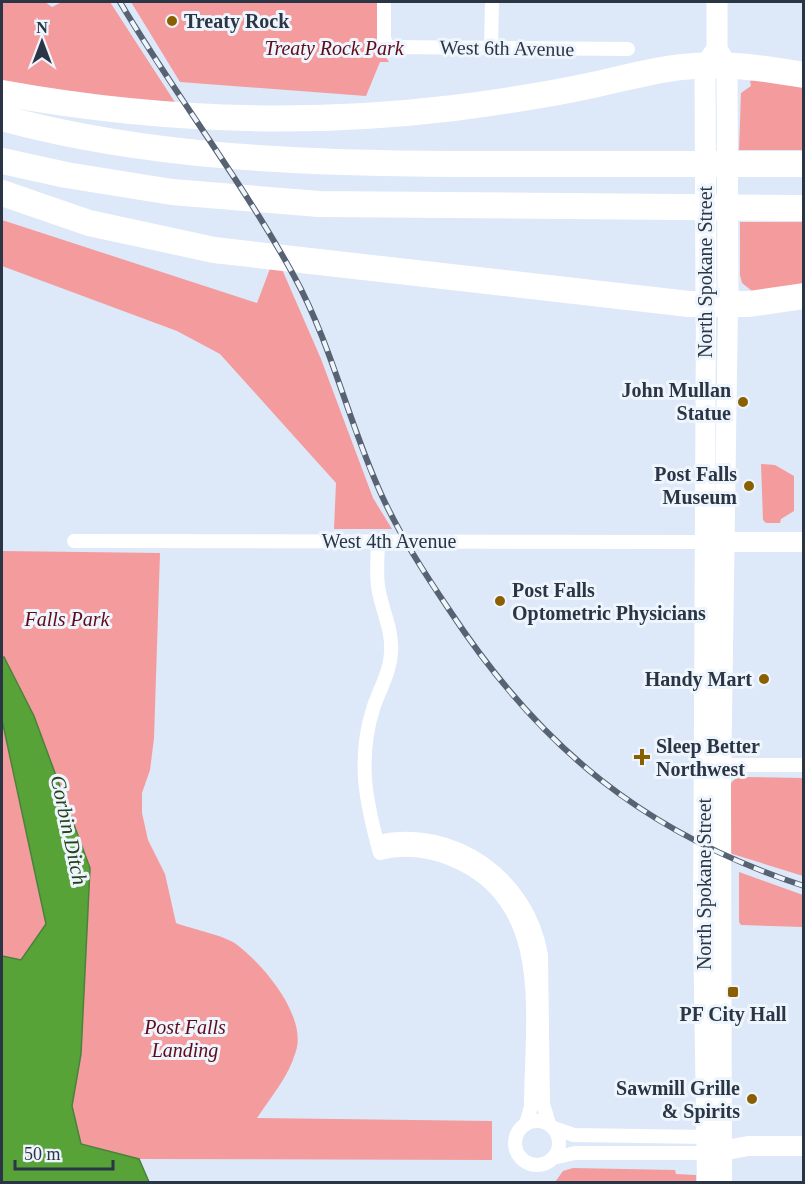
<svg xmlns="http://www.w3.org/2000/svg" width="805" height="1184" font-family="Georgia,serif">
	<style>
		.green { fill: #f49b9d }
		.water { fill: #57a338; stroke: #4a823c; stroke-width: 1.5 }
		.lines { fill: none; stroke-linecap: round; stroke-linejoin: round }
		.street { stroke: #fff; stroke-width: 14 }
		.secondary { stroke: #fff; stroke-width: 20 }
		.primary { stroke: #fff; stroke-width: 21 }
		.highway { stroke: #fff; stroke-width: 26 }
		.rail-casing { stroke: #576272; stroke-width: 6 }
		.rail { stroke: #eff5fd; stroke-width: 4; stroke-dasharray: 11; stroke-linecap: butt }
		.poi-dot { fill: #8a5f00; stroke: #eff5fd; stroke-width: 2 }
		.labels { text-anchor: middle; stroke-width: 6; stroke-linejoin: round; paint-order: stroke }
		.poi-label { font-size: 20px; font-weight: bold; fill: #2a3545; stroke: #eff5fd; text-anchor: end }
		.park-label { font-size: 20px; font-style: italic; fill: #5f0b1a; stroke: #eff5fd }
		.street-label { font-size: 20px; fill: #2a3545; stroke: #eff5fd }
		.water-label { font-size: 21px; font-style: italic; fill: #234117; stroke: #eff5fd }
	</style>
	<rect width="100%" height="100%" fill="#dde8f8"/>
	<g class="green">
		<polygon points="2,2 45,2 52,7 62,2 110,2 178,107 2,84"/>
		<path d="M131 2H379C379 22 376 45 389 62H380L366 96 180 82Z"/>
		<polygon points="758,79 803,86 803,150 739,150 741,93 751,86 750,81"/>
		<polygon points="2,220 257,303 271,266 281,267 321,359 373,498 392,529 334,529 336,483 220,354 177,331 2,266"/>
		<polygon points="740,222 803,222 803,290 750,296 752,291 742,283 740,275"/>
		<polygon points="761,464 775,465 794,476 794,511 781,519 780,523 766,523 763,520"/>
		<path d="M2 551 160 553 154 738 150 770 142 793V813L148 840 165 874 176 923C192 929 223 935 236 944 263 964 307 1016 296 1051 288 1078 272 1095 257 1118L492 1121V1160L139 1159 81 1144 72 1106 81 1054 90 868 34 716 4 658H2Z"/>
		<polygon points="2,720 46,924 21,960 2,956"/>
		<polygon points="745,777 803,778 803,876 726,852 730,784 736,778"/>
		<polygon points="739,872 803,895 803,927 741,925 739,922"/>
		<polygon points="573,1168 675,1170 676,1174 696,1175 696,1182 555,1182 563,1171"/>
	</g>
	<polygon class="water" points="4,657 34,716 90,868 81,1054 72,1106 81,1144 139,1159 149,1182 2,1182 2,956 21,960 46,924 2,720 2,658"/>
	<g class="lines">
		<g class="street">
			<polyline points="384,2 384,38 387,47 628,49"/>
			<polyline points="491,48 492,2"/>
			<path d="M378 540C378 555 376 571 378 586 381 609 393 629 391 653 390 673 379 690 373 709 357 760 366 803 380 853 406 846 436 851 460 863 553 907 531 1022 531 1107L526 1124"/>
			<polyline points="74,541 704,542"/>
			<polyline points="715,765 804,765"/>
			<path d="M377 842C454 825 528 878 541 955L543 1104 549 1124"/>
			<circle cx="537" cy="1143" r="22"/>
			<polyline points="553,1128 574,1135 707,1137"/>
			<polyline points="553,1158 575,1153 707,1153"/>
		</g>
		<g class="secondary">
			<polyline points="706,305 703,924 707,1182"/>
			<polyline points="713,542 804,542"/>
			<polyline points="711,1153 748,1146 804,1146"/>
			<polyline points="722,1182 721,787 728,305"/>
		</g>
		<g class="primary">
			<polyline points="717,2 717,49 727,66 728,305"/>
			<polyline points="706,305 705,66 714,53"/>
		</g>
		<g class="highway">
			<path d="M2 93C150 120 304 126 454 108 500 102 547 95 593 85 622 79 652 70 682 67 723 62 763 68 804 75"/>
			<path d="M2 118C149 158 304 163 455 164 571 164 687 163 804 164"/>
			<polyline points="2,161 66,175 172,192 319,204 804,208"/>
			<polyline points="2,193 89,223 214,250 689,304 749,304 804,296"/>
		</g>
		<g class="rail-casing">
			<path id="rail" d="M120 2C175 95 242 181 294 276 332 345 349 425 382 496 401 537 425 574 450 611 541 749 646 834 804 886"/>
		</g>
		<use href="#rail" class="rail"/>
	</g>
	<g class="poi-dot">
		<circle cx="172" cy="21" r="6"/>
		<circle cx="743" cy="402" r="6"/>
		<circle cx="749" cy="486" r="6"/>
		<circle cx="500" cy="601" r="6"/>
		<circle cx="764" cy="679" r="6"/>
		<path d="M639 748h6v6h6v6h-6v6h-6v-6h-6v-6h6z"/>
		<rect x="727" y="986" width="12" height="12" rx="3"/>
		<circle cx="752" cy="1099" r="6"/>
	</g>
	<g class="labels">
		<g class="poi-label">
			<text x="184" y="28" text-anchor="start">Treaty Rock</text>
			<text x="731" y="397">John Mullan<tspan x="731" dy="23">Statue</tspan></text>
			<text x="737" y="481">Post Falls<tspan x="737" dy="23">Museum</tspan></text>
			<text x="512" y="597" text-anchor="start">Post Falls<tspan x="512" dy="23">Optometric Physicians</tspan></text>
			<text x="752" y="686">Handy Mart</text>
			<text x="656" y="753" text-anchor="start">Sleep Better<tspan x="656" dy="23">Northwest</tspan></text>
			<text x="733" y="1021" text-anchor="middle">PF City Hall</text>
			<text x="740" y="1095">Sawmill Grille<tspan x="740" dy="23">&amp; Spirits</tspan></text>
		</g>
		<g class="park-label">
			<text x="334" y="55">Treaty Rock Park</text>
			<text x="67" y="626">Falls Park</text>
			<text x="185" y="1034">Post Falls<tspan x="185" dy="23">Landing</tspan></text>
		</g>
		<g class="street-label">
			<text transform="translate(507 48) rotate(1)" y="7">West 6th Avenue</text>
			<text transform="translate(705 272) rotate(-90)" y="7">North Spokane Street</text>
			<text x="389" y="548">West 4th Avenue</text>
			<text transform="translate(704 884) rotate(-90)" y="7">North Spokane Street</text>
		</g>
		<g class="water-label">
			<text transform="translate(69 830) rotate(78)" y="7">Corbin Ditch</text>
		</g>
	</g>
	<rect width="805" height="1184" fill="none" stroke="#2a3545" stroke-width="6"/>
	<g transform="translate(42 42)" stroke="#eff5fd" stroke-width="4.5" paint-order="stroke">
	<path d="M0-4.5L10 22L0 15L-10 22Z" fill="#2a3545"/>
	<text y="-9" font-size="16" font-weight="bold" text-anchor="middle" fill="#2a3545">N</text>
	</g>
	<path d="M15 1160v9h98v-9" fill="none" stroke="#2a3545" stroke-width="3"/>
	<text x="24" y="1160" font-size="18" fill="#2a3545" stroke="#eff5fd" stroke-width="4.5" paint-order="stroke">50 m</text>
</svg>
